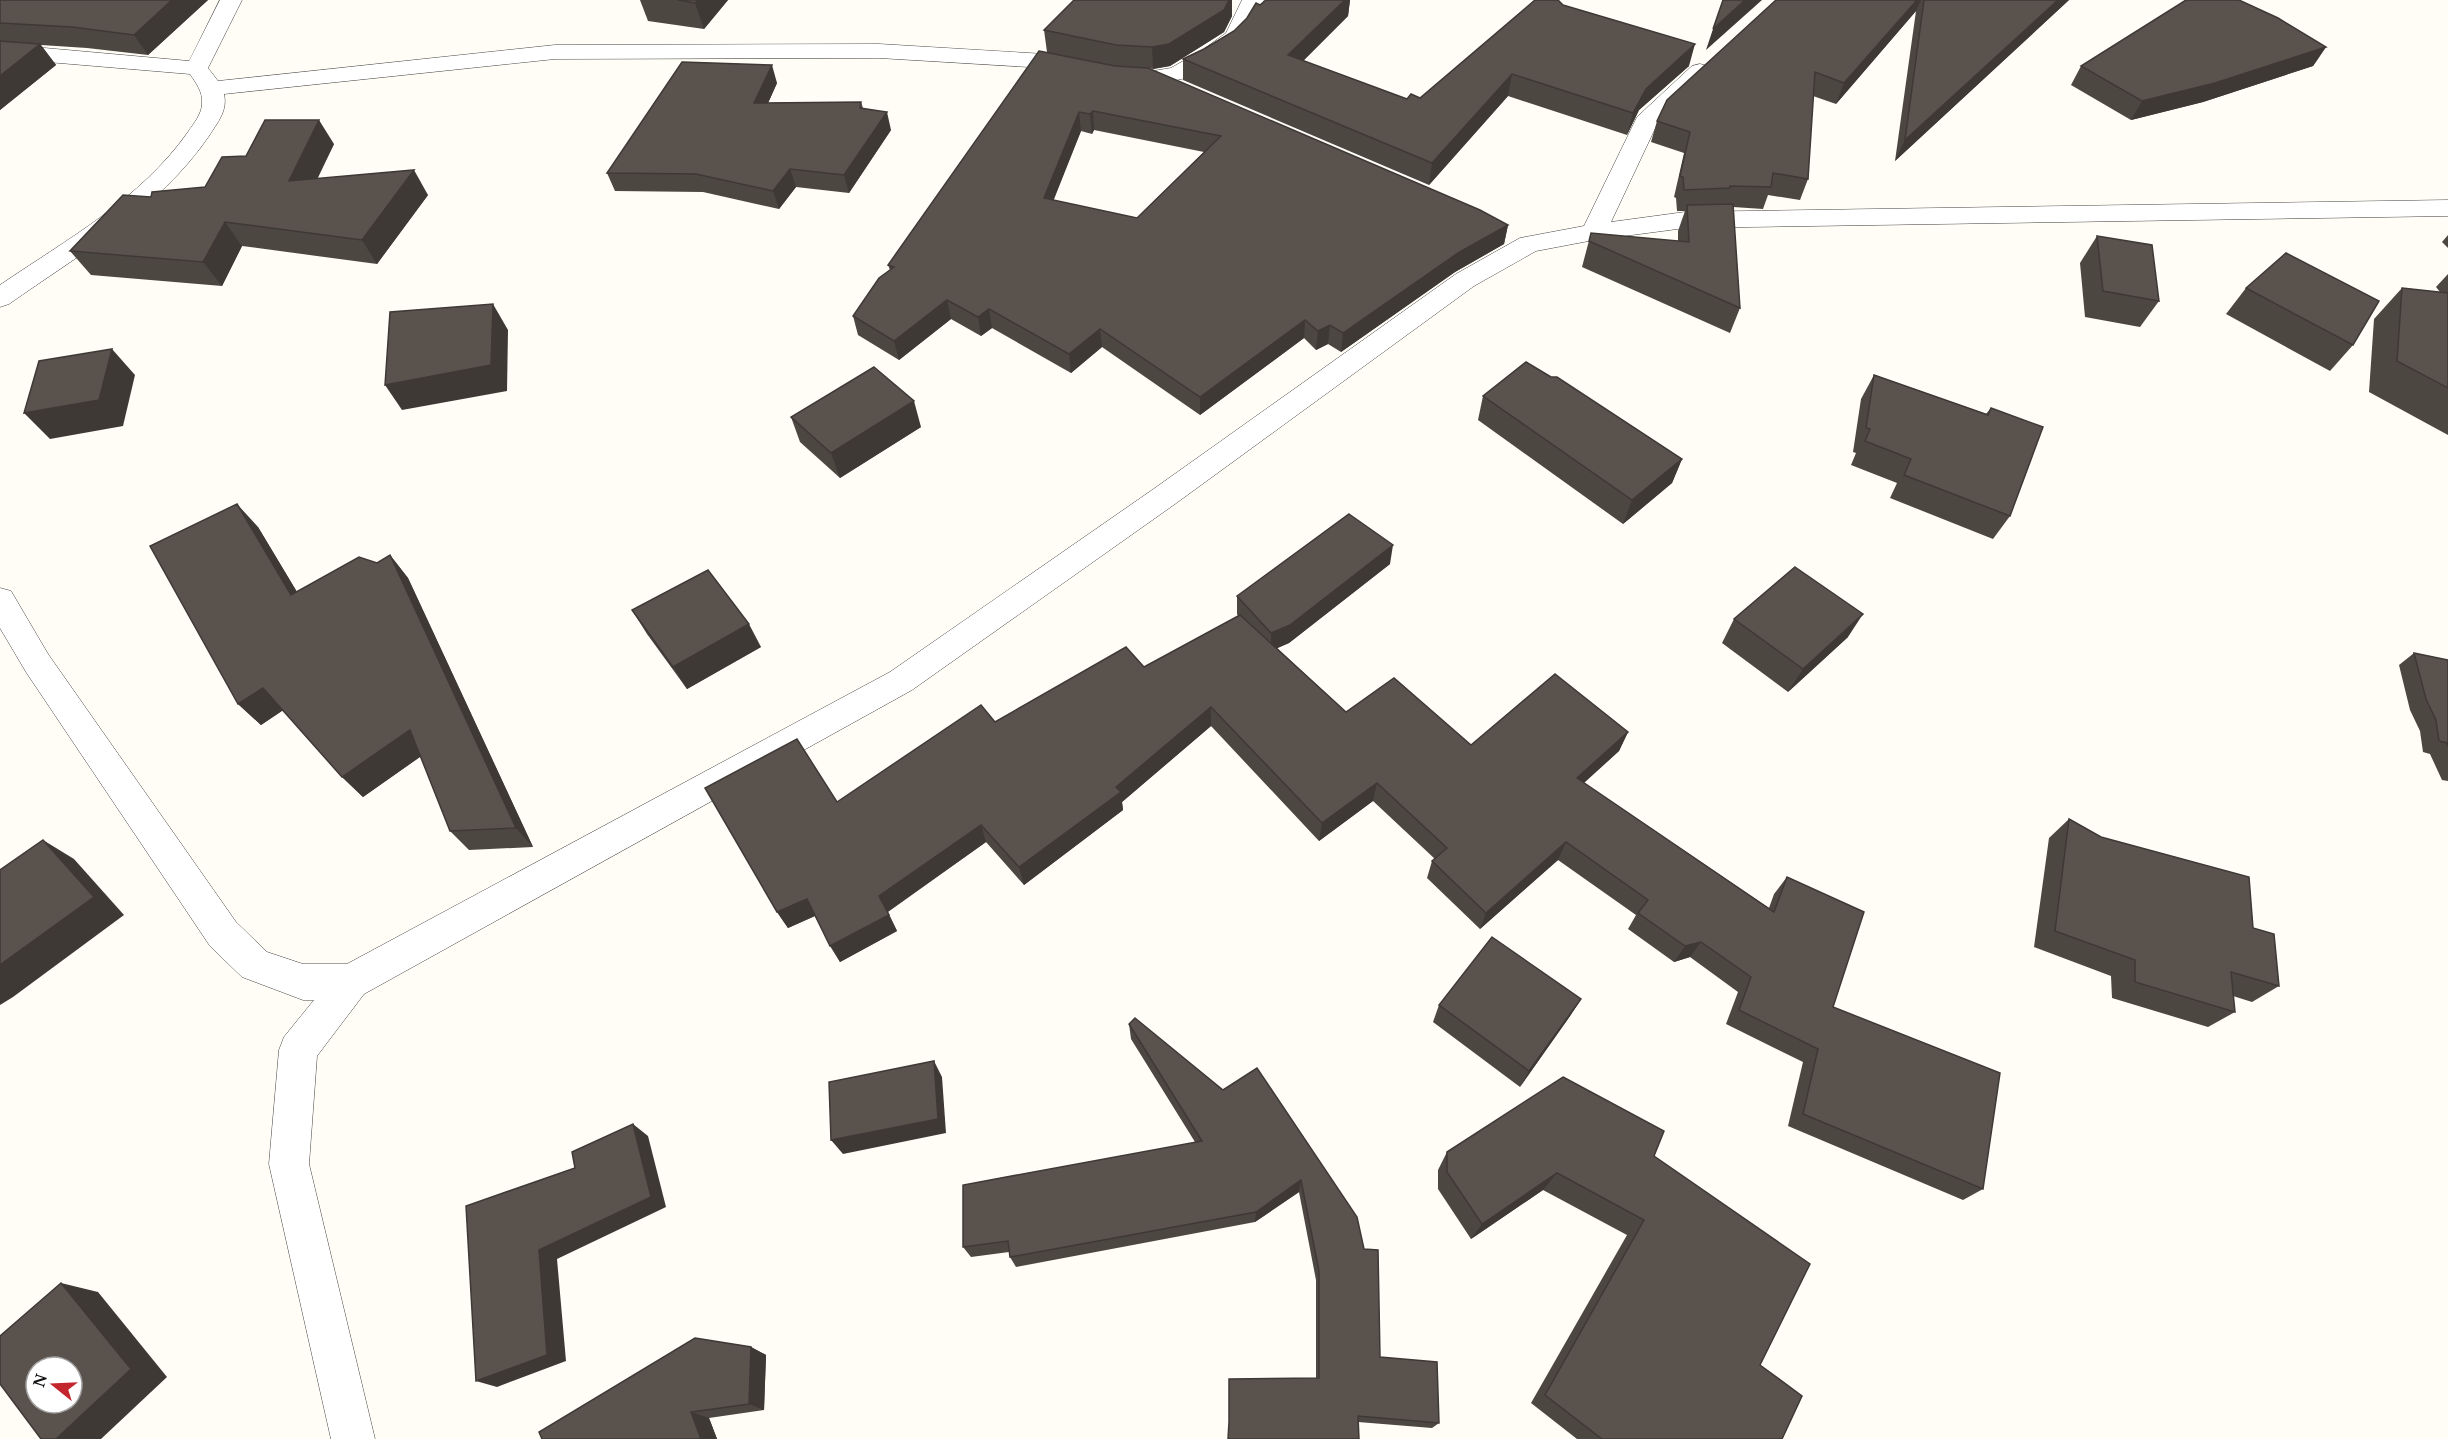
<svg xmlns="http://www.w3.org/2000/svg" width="2448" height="1439" font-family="'Noto Serif',serif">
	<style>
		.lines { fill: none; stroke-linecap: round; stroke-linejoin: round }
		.minor-casing { stroke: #444; stroke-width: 1 }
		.minor { fill: #fff; fill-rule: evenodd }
		.wall { fill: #4d4742; fill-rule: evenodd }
		.shaded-wall { fill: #3f3936 }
		.building { fill: #5a524d; stroke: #3f3936; stroke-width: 1.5; fill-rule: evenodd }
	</style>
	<rect width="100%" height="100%" fill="#fffdf5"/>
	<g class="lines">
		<g class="minor-casing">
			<g id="minor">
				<path d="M220 0H242L208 68 218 81 555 45 879 44 1045 54 1117 69 1153 71 1171 68 1204 49 1226 33 1242 0H1264L1243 42 1220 59 1186 78 1153 85 1117 83 1045 68 879 58 555 59 224 94C228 111 217 123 209 136 159 209 80 254 9 304L0 307V285C66 240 141 199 188 132 194 123 202 114 202 103 203 92 196 83 190 74L0 58V44L189 61Z"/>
				<polygon points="1700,64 1708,66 1711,71 1659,120 1611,222 1685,212 2448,200 2448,216 1685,228 1594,240 1536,251 1474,286 1175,504 912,690 364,994 317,1056 309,1164 375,1439 331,1439 269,1164 279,1050 284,1037 314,1000 303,1000 242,977 210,946 26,672 0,628 0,588 11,591 48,654 236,922 267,952 303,964 347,964 890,672 1155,488 1456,274 1520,238 1584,226 1637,117 1692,66"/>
			</g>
		</g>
		<use href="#minor" class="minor"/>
	</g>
	<g class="wall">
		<polygon points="0,0 208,0 148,55 87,48 41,45 56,65 0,110"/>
		<polygon points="640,0 728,0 704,29 648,21"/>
		<path d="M1074 0H1232V16L1224 32 1170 66 1153 69 1148 68 1508 225 1504 244 1455 272 1341 352 1328 344 1316 350 1304 338 1200 415 1102 347 1071 373 992 328 981 336 951 319 899 360 858 335 853 316 890 270 888 265 1047 52 1044 30ZM1094 130 1204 152 1137 218 1053 200 1081 131 1092 134Z"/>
		<polygon points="1266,0 1350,0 1348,16 1303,61 1407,99 1420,98 1563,5 1689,66 1639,110 1627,135 1508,96 1429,185 1183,80 1183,59 1204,49 1234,31"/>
		<polygon points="1776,0 2069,0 1895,161 1916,11 1836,104 1813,96 1808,179 1800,200 1768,195 1763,209 1733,207 1740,308 1730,333 1582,267 1591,233 1678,241 1678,231 1685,211 1677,211 1676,198 1674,197 1684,153 1651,142 1657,121"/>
		<polygon points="2326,47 2313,66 2203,102 2131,120 2071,85 2081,66"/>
		<polygon points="777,83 768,103 861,102 863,108 891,130 849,193 796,187 779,209 703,192 615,191 607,173"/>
		<polygon points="334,144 317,178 428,195 377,264 242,246 222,286 91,275 70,251 151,197 205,187 246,156"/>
		<polygon points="2448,235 2448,248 2442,242"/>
		<polygon points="2097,236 2159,301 2140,327 2085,317 2080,263"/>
		<polygon points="2448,274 2448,435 2369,392 2374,319 2402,288 2440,292 2436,287"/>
		<polygon points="2246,288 2353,345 2330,371 2226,314"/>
		<polygon points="1874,375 1986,414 1991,408 2010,516 1993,539 1890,498 1897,483 1851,465 1856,453 1853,452 1861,399"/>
		<polygon points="1483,396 1682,459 1672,483 1623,524 1478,420"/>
		<polygon points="791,417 921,427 840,478 800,442"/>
		<polygon points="258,527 297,592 377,563 390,555 408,578 533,847 469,850 450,831 421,756 363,797 342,777 283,710 261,725 238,704"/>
		<polygon points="1390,564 1289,643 1277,648 1346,712 1471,745 1628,732 1619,751 1584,783 1769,908 1774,894 1787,877 1833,1007 1983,1189 1963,1200 1788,1126 1803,1062 1726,1024 1738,992 1690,957 1674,962 1628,929 1636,915 1558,860 1480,929 1427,878 1432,861 1435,859 1373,801 1319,841 1211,726 1122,802 1123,810 1024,885 986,842 888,912 897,931 840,962 815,916 788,928 777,912 837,802 995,722 1144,667 1238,616 1237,614 1237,596"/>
		<polygon points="632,610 761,647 687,689 647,634"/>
		<polygon points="1734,619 1848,637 1788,692 1722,643"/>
		<polygon points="2414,653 2448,660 2448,781 2442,780 2430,754 2423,752 2420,731 2410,710 2399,665"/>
		<polygon points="2069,819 2101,837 2253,928 2279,986 2252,1002 2233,996 2235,1012 2208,1027 2112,998 2111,976 2034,947 2049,838"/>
		<polygon points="1581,999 1570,1016 1520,1087 1433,1022 1439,1005"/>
		<polygon points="1129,1024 1223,1090 1257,1068 1380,1357 1439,1423 1432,1428 1358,1422 1316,1378 1316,1280 1299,1192 1255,1222 1016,1267 1010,1257 1009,1252 971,1257 963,1247 1195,1142 1131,1039"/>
		<polygon points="1447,1152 1654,1156 1760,1365 1782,1439 1577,1439 1531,1403 1627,1235 1543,1190 1471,1239 1438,1189 1438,1170"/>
		<polygon points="751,1347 766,1355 764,1410 709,1418 717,1439 542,1439"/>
	</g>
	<g class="shaded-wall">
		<polygon points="172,0 208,0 148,55 134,35"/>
		<polygon points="698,0 728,0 704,29 695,3"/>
		<polygon points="1229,0 1232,0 1232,16 1224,32 1170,66 1153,69 1152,47"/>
		<polygon points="1345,0 1350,0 1348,16 1287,77 1288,55"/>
		<polygon points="1745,0 1762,0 1706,50 1713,29"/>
		<polygon points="1917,0 1921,0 1916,11 1836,104 1844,83"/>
		<polygon points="2058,0 2069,0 1895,161 1905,140"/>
		<polygon points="40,44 56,65 0,110 0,76"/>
		<polygon points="1695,44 1689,66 1639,110 1627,135 1633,113 1646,89"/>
		<polygon points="2326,47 2313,66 2203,102 2131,120 2142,101"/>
		<polygon points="772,65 777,83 760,121 754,103"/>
		<polygon points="1512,74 1508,96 1429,185 1432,163"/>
		<polygon points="1093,111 1094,130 1092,134 1090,114"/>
		<polygon points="887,112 891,130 849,193 844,175"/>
		<polygon points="1079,112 1081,131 1047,217 1044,198"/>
		<polygon points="319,120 334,144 305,205 289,181"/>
		<polygon points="790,169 796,187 779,209 773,191"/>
		<polygon points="414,170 428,195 377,264 362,240"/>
		<polygon points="225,222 242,246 222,286 203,262"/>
		<polygon points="1508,225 1504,244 1455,272 1341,352 1343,333 1458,253"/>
		<polygon points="947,300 951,319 899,360 894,341"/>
		<polygon points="493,304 508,330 507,391 402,410 385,385"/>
		<polygon points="989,309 992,328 981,336 978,317"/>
		<polygon points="1305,320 1304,338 1200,415 1200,397"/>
		<polygon points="1330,325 1328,344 1316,350 1318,331"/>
		<polygon points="1100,329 1102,347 1071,373 1069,354"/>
		<polygon points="112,349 135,375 123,426 50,439 24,413"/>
		<polygon points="914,401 921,427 840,478 831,453"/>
		<polygon points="1682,459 1672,483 1623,524 1632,500"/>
		<polygon points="237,504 258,527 312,617 291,595"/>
		<polygon points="1393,545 1390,564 1289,643 1271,651 1271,633"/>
		<polygon points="390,555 408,578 533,847 516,828"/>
		<polygon points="1863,614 1848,637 1788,692 1803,669"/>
		<polygon points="749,624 761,647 687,689 673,667"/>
		<polygon points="263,688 285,709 261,725 238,704"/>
		<polygon points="1211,707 1211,726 1122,802 1123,810 1024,885 1019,867"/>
		<polygon points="410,730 430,750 363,797 342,777"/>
		<polygon points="1628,732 1619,751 1569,796 1577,778"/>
		<polygon points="1377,783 1373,801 1319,841 1322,823"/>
		<polygon points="981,825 986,842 887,912 879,896"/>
		<polygon points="43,840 74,859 124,915 13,997 0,1005 0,965"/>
		<polygon points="1566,842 1558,860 1480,929 1486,913"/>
		<polygon points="807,899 817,915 788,928 777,912"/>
		<polygon points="889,915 897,931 840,962 830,946"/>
		<polygon points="1701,942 1690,957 1674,962 1685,946"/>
		<polygon points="1581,999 1570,1016 1520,1087 1529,1071"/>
		<polygon points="934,1061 942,1077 946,1133 843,1154 831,1140"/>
		<polygon points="633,1124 648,1136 666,1207 557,1259 566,1361 497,1387 476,1381 539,1250"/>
		<polygon points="1557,1173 1543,1190 1471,1239 1482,1224"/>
		<polygon points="1301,1180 1299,1192 1255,1222 1256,1212"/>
		<polygon points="61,1283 98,1292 167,1377 101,1439 56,1439"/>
		<polygon points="751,1347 766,1355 764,1410 749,1404"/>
		<polygon points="691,1412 709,1418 717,1439 701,1439"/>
	</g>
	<g class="building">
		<polygon points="0,0 172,0 134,35 72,27 0,23"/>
		<polygon points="678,0 698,0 695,3"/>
		<polygon points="1074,0 1229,0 1224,10 1169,44 1152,47 1116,45 1044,30"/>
		<polygon points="1266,0 1345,0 1288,55 1407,99 1411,94 1420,98 1535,0 1558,0 1563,5 1695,44 1646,89 1633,113 1512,74 1432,163 1183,59 1204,49 1234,31 1247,18 1256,3 1260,5"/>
		<polygon points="1723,0 1745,0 1713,29"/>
		<polygon points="1776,0 1917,0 1844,83 1815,72 1808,179 1773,173 1771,187 1730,186 1730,188 1684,190 1683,177 1680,176 1690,132 1657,121 1667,100"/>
		<polygon points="1924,0 2058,0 1905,140"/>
		<polygon points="2186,0 2239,0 2278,18 2326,47 2215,83 2142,101 2081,66"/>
		<polygon points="0,41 40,44 0,76"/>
		<path d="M1039 51 1115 66 1148 68 1480 210 1508 225 1458 253 1343 333 1330 325 1318 331 1305 320 1200 397 1100 329 1069 354 989 309 978 317 947 300 894 341 853 316 879 278 894 267 888 265ZM1093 111 1221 136 1137 218 1044 198 1079 112 1090 114Z"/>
		<polygon points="682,62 772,65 754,103 861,102 860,108 887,112 844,175 790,169 773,191 696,174 607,173"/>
		<polygon points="265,120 319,120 289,181 414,170 362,240 225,222 203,262 70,251 123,195 151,197 152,192 205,187 222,157 246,156"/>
		<polygon points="1733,204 1740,308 1589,241 1591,233 1689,242 1687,205"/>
		<polygon points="2097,236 2152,245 2159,301 2103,291"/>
		<polygon points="2286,253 2379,301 2353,345 2246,288"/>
		<polygon points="2402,288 2448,293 2448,388 2397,361"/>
		<polygon points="493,304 491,365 385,385 390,312"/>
		<polygon points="112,349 99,400 24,413 39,361"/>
		<polygon points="1526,362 1551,377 1557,377 1682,459 1632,500 1483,396"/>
		<polygon points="874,367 914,401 831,453 791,417"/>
		<polygon points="1874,375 1988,415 1991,408 2043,427 2010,516 1904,475 1911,459 1865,441 1870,429 1866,428"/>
		<polygon points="237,504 291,595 359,557 377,563 390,555 516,828 450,831 410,730 342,777 263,688 238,704 150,546"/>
		<polygon points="1349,514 1393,545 1290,625 1271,633 1237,596"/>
		<polygon points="1795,567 1863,614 1803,669 1734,619"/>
		<polygon points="708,570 749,624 673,667 632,610"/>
		<polygon points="1240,615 1346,712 1394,678 1471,745 1555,674 1628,732 1577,778 1774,912 1787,877 1864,912 1833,1007 2000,1073 1983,1189 1803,1114 1818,1049 1739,1010 1751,977 1701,942 1685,946 1638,913 1648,900 1566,842 1486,913 1432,861 1447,848 1377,783 1322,823 1211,707 1116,787 1121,792 1019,867 981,825 879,896 889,915 830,946 807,899 777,912 705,788 797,739 837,802 981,705 995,722 1126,647 1144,667"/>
		<polygon points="2414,653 2448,660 2448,746 2447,743 2439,741 2436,720 2426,699"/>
		<polygon points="2069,819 2101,837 2249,877 2253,928 2274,934 2279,986 2231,972 2235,1012 2135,982 2135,960 2055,931"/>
		<polygon points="43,840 94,897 0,965 0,870"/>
		<polygon points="1492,937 1581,999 1529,1071 1439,1005"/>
		<polygon points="1135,1018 1223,1090 1257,1068 1357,1217 1364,1249 1378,1250 1380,1357 1437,1362 1439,1423 1358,1416 1359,1439 1228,1439 1229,1422 1229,1379 1319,1378 1319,1271 1301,1180 1256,1212 1010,1257 1008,1241 963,1247 963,1185 1202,1141 1129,1024"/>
		<polygon points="934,1061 938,1119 831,1140 829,1082"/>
		<polygon points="1563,1077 1664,1131 1654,1156 1810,1264 1760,1365 1802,1396 1782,1439 1602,1439 1545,1395 1644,1220 1557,1173 1482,1224 1447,1172 1447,1152"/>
		<polygon points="633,1124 651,1197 539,1250 547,1355 476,1381 466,1206 575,1168 572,1152"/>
		<path d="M61 1283 131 1369 56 1439H41L0 1384V1336ZM36 1367H72V1403H36Z"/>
		<polygon points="695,1338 751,1347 749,1404 691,1412 701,1439 542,1439 539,1432"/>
	</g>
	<g transform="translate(54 1385) rotate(288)"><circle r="28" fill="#ffffff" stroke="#a0a0a0" stroke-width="1.5"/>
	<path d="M0-4.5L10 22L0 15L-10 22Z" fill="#c4262e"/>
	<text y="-9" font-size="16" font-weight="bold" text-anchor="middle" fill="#111111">N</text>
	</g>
</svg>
